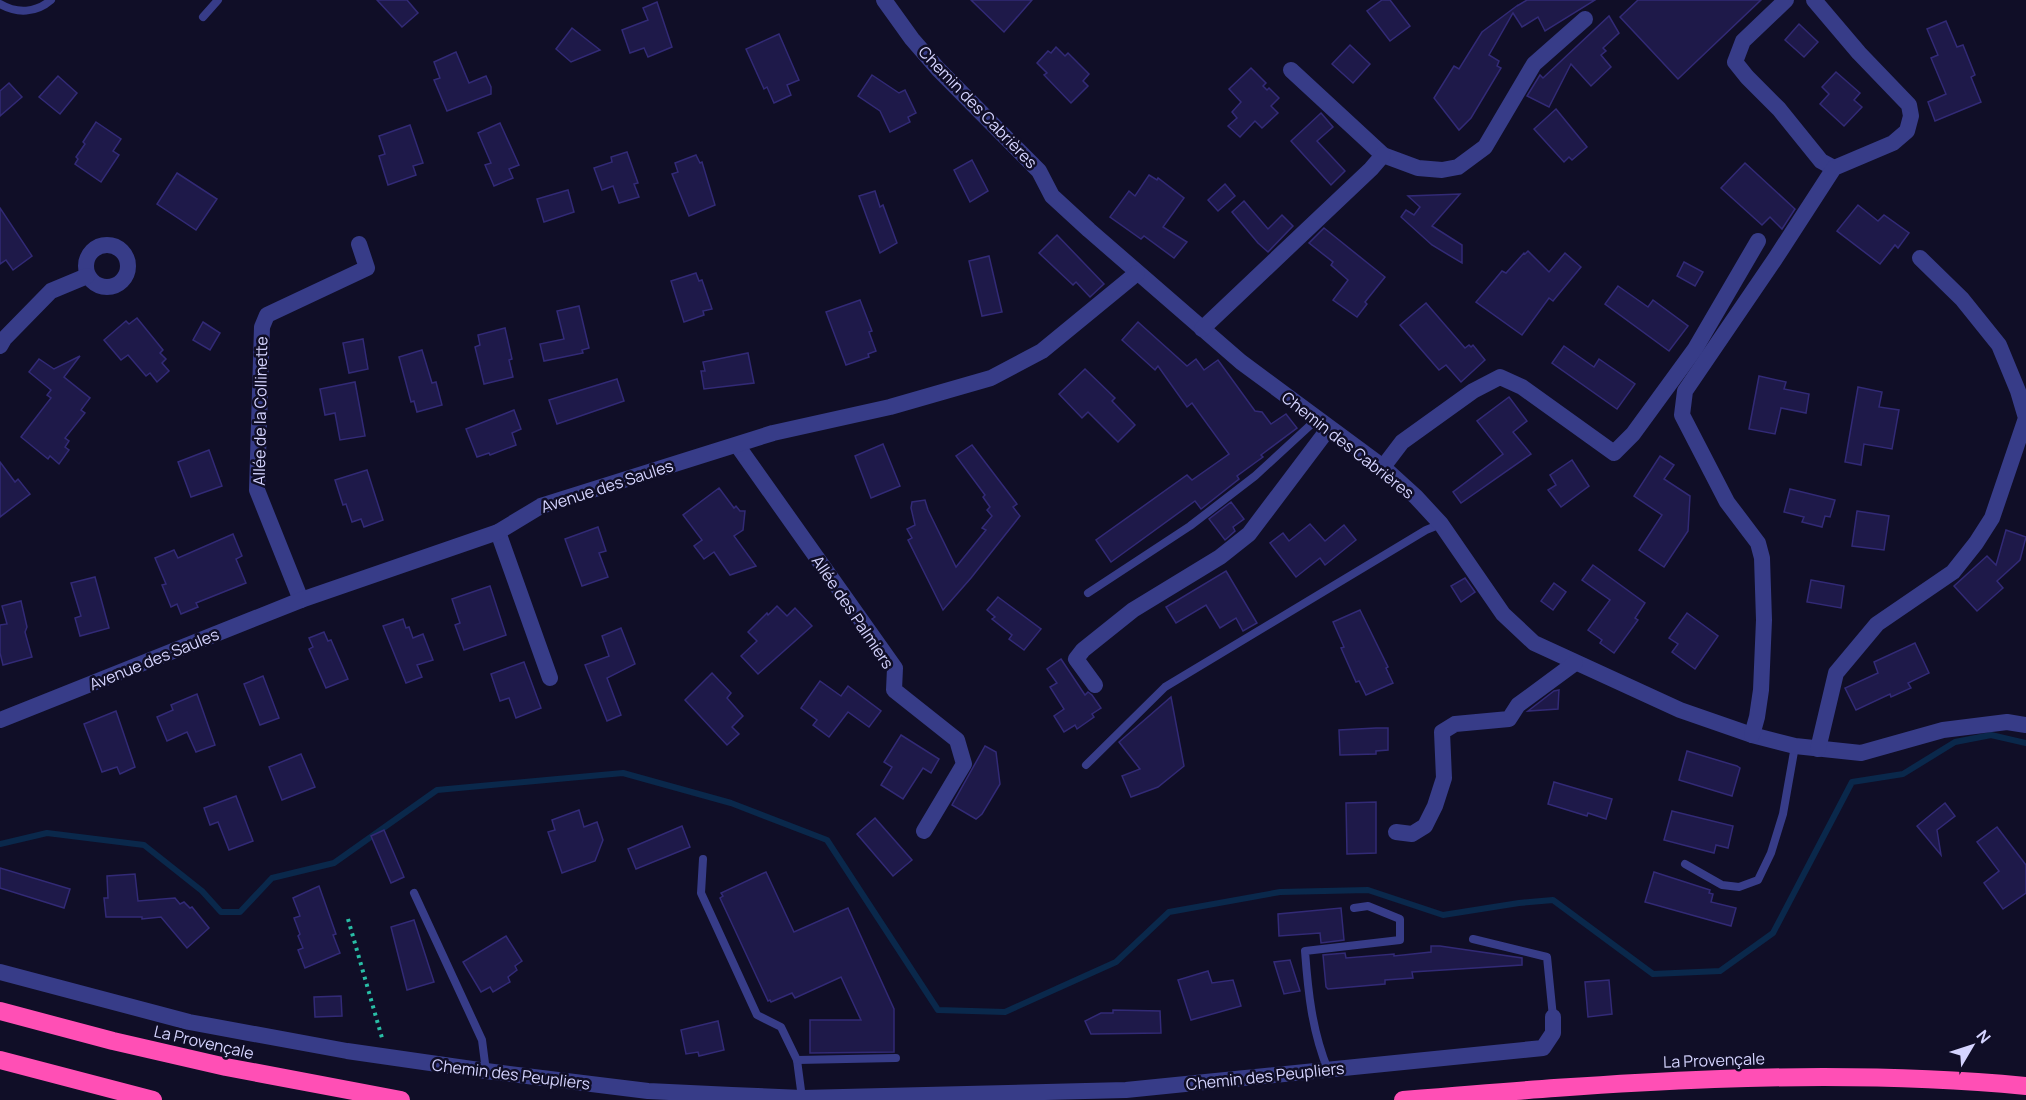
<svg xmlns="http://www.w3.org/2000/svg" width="2026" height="1100" font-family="Manrope,sans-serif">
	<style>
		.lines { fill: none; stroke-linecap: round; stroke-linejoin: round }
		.stream { stroke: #0a284b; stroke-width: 6 }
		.building { fill: #1e1949; stroke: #322a76; stroke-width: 1.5 }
		.path { stroke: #29bea6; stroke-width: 4; stroke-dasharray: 3 4.5; stroke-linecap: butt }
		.service { stroke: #373c88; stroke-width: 8 }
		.minor { stroke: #373c88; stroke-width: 16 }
		.motorway { stroke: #ff4fb5; stroke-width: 18 }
		.labels { text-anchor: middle; stroke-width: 5; stroke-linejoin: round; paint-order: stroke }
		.street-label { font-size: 16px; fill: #d5d4ff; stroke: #100e27 }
	</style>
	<rect width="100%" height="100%" fill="#100e27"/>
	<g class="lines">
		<polyline class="stream" points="0,844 47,833 144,845 202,891 221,912 240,912 272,878 334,863 437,790 623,773 731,803 827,840 938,1010 1005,1012 1116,962 1169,912 1280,892 1368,890 1443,915 1519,903 1553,900 1653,974 1720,971 1773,933 1852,782 1903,774 1955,742 1991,735 2026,743"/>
	</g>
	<g class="building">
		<polygon points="377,0 407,0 418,13 402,27"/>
		<polygon points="971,0 1032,0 1004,32"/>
		<polygon points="1382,0 1390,0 1410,26 1390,41 1367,11"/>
		<polygon points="1527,0 1595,0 1545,31 1538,17 1522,27 1513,13 1489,55 1499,61 1497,66 1501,68 1471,118 1459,130 1434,98 1454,66 1459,69 1482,32 1518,5 1517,6"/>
		<polygon points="1638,0 1761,0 1678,79 1620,17"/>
		<polygon points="657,2 672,47 648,57 644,48 630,53 622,30 648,20 643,8"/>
		<polygon points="1609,16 1619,33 1603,48 1606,51 1601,55 1611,67 1591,86 1571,64 1549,107 1527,96 1540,75 1543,78"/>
		<polygon points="1946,21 1957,47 1963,45 1975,75 1971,77 1981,102 1935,121 1928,102 1946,94 1931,58 1938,55 1927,29"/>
		<polygon points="1799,24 1818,42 1804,57 1785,40"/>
		<polygon points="572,28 600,50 571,62 556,49"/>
		<polygon points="779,34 799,80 787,85 791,95 774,103 767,87 764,89 746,49"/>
		<polygon points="1350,45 1370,64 1353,83 1332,64"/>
		<polygon points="1056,47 1065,56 1068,53 1089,74 1083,81 1088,86 1071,103 1044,75 1047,73 1037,63 1048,51 1051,53"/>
		<polygon points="456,52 469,83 486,76 491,87 491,94 447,111 434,80 440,78 434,62"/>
		<polygon points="1251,68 1266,83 1263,86 1267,90 1269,88 1279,98 1271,106 1278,113 1262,128 1255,121 1240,137 1228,126 1237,118 1232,112 1241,102 1229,89"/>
		<polygon points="1836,72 1860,93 1854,100 1862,107 1844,126 1820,104 1829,94 1822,87"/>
		<polygon points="872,75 899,93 905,90 916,113 908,117 910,122 890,132 880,111 858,96"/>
		<polygon points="58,76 77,93 60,114 39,97"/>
		<polygon points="9,83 22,97 0,116 0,91"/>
		<polygon points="1556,109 1587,147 1572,160 1569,157 1564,162 1534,129"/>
		<polygon points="1321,113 1333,127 1317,141 1345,171 1331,185 1291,141"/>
		<polygon points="96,122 121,139 113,151 119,155 101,182 75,164 78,159 76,157 85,144 83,142"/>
		<polygon points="500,123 519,165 509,169 513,178 494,186 485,165 491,163 478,133"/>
		<polygon points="410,125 423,163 413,166 416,175 388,185 379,156 385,154 379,136"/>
		<polygon points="627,152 638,183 634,184 639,197 619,203 613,186 602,190 594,168 612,162 611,157"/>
		<polygon points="696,155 700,163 702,162 715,205 689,216 672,174 678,172 675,163"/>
		<polygon points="972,160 988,191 970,202 954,170"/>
		<polygon points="1745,163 1795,209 1782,229 1770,217 1762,225 1721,188"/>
		<polygon points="177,173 217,199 196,230 157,204"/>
		<polygon points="1149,175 1157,180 1158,178 1184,198 1163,227 1187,242 1174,258 1144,236 1141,239 1110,217 1129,191 1135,196"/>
		<polygon points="1225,184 1235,196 1218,211 1208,200"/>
		<polygon points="568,190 574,212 544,222 537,199"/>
		<polygon points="875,191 880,207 883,205 897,243 880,253 859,196"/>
		<polygon points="1460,194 1432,226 1462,245 1462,263 1432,245 1401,217 1406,210 1414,215 1420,207 1408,196"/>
		<polygon points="1244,201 1268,229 1282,215 1293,226 1268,252 1258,243 1232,212"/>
		<polygon points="1858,205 1878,221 1884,215 1909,233 1898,248 1895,245 1880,264 1837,231"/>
		<polygon points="0,208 32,256 13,270 6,260 0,264"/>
		<polygon points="1324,228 1385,277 1365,302 1367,304 1357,317 1333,300 1348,280 1331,265 1333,262 1309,243"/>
		<polygon points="1057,235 1104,284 1090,297 1076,282 1073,285 1039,253"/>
		<polygon points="1528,251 1549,272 1565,253 1581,267 1553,301 1549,298 1522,335 1476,302 1502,271 1506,273 1524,253 1525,254"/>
		<polygon points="989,256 1002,312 982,316 969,261"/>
		<polygon points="1684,262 1703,272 1695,286 1677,276"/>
		<polygon points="696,273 699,281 702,280 712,309 703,311 704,315 684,322 671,281"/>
		<polygon points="1618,286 1648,307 1653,300 1688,326 1669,351 1605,304"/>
		<polygon points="860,300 872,331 869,332 876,351 868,354 869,357 846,365 826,312"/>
		<polygon points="1426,303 1465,348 1469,345 1471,347 1473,345 1485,360 1461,382 1446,365 1439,370 1400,325"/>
		<polygon points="579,306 589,348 582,350 583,353 544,361 540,344 564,339 557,311"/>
		<polygon points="137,318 163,350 160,353 166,359 162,363 169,371 157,382 150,373 146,376 128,355 121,360 104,340 126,321 129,324"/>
		<polygon points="203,322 220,333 210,350 193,340"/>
		<polygon points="1138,322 1187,366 1196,359 1204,370 1218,360 1255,411 1262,412 1271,424 1286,414 1297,428 1261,455 1263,457 1237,476 1239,479 1201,509 1195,501 1111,562 1096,540 1187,475 1192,480 1229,454 1192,403 1187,407 1158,366 1155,370 1122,340"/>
		<polygon points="505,328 512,359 509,360 513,377 484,384 475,347 480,345 478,335"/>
		<polygon points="363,339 368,369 349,373 343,343"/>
		<polygon points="1564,346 1594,367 1599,359 1635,384 1617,409 1552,363"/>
		<polygon points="422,350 432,383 436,382 442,405 417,412 414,401 411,402 399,357"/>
		<polygon points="748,353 754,383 704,389 701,371 705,371 703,362"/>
		<polygon points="80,356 64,377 90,398 81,410 85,413 65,438 69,441 65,447 69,450 59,464 50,456 48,459 21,437 51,398 47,395 51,390 29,372 39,359 54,369"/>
		<polygon points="1085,369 1115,398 1112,401 1135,425 1118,442 1088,412 1082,418 1059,394"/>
		<polygon points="1759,376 1786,382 1784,389 1809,394 1806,413 1781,408 1775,434 1749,429"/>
		<polygon points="617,379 624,401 557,424 549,400"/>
		<polygon points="355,382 365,436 340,440 335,413 325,415 320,389"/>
		<polygon points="1858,387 1882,392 1879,407 1899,410 1892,449 1864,444 1861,465 1845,462"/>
		<polygon points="1509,397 1527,421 1513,432 1531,454 1461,503 1453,492 1503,454 1477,421"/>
		<polygon points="514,410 521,429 512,433 516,445 490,455 489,453 477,457 466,429"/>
		<polygon points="883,444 900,486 871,498 855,456"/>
		<polygon points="972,445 1017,504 1013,507 1020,516 971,578 943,610 908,540 912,538 907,529 915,525 911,508 912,502 925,500 928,510 956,567 986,530 982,528 992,516 987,510 990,507 983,497 985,495 956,456"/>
		<polygon points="209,450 222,486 191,497 178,462"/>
		<polygon points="1660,456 1674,465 1664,479 1690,496 1688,531 1664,567 1639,550 1662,515 1634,496"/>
		<polygon points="1572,460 1589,486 1561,507 1548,490 1556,485 1550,475"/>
		<polygon points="0,462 15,482 18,479 30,494 0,517"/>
		<polygon points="367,470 383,520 364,527 361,519 352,522 346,504 343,505 335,480"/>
		<polygon points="719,488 734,508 736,506 740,511 745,511 743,530 734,536 756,566 730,575 714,552 704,559 694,546 702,540 683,515"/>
		<polygon points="1790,489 1835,500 1830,517 1825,516 1822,527 1802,522 1804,517 1784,512"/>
		<polygon points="1231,502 1244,519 1233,527 1235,531 1225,540 1209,519"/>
		<polygon points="1857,511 1889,516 1884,550 1852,546"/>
		<polygon points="1310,524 1325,541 1344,525 1356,540 1325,565 1320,558 1296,577 1270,543 1283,533 1289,541"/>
		<polygon points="598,527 606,551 599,553 608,577 582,586 565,539"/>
		<polygon points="2006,530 2026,537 2020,560 1997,581 2003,588 1977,611 1954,586 1987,556 1996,565"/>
		<polygon points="233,534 242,556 236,559 246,583 196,603 198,607 181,614 177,604 171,607 162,585 166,584 155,558 174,550 178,558"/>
		<polygon points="1593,565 1645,603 1635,618 1638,620 1614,653 1600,643 1602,640 1588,630 1610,600 1582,580"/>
		<polygon points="1226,571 1257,623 1243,631 1236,618 1220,628 1206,605 1176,623 1166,607"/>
		<polygon points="95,577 109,628 80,636 75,618 81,616 71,583"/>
		<polygon points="1465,578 1475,592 1461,602 1451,586"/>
		<polygon points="1811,580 1844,586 1841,608 1807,602"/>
		<polygon points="1554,583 1566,592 1553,610 1541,601"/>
		<polygon points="490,586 506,635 464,650 455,625 460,623 452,599"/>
		<polygon points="998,597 1041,629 1024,650 1009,639 1012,635 992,619 995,617 987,610"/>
		<polygon points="21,601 27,627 25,632 32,657 3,665 0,653 0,625 7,624 2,606"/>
		<polygon points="777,606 787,616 795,608 812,626 758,674 741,656 757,641 748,632 767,613 768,615"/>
		<polygon points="1360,610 1388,667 1386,668 1393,683 1366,695 1359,681 1356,682 1341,648 1344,647 1333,622"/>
		<polygon points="1687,613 1718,636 1695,669 1672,652 1678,644 1669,638"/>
		<polygon points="403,619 406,628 409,627 413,638 423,634 433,660 417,665 422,677 406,683 383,626"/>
		<polygon points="621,628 635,664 607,678 621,715 607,721 585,665 609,656 602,636"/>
		<polygon points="324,632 328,641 331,640 348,679 326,688 309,649 313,647 309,638"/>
		<polygon points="1915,643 1929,673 1908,683 1911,688 1891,697 1890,694 1856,710 1845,688 1878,673 1874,662"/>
		<polygon points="1061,659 1085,695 1088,692 1092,695 1101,708 1092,714 1094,717 1077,729 1075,725 1064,732 1054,716 1064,709 1050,687 1057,683 1047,669"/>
		<polygon points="524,662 541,708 516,718 509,698 500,701 491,674"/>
		<polygon points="712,673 731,693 727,698 743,716 732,727 739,734 727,745 685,700"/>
		<polygon points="263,676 279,718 260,725 244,684"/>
		<polygon points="820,681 841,696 848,686 881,711 869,727 848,712 829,737 813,725 817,720 801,708"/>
		<polygon points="1559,690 1558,709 1528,711 1554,691"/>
		<polygon points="197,694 215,745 196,752 187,732 167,741 157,717 173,710 171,705"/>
		<polygon points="1171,697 1184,766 1158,787 1131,797 1122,776 1140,769 1119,742"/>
		<polygon points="116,711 135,767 120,774 117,767 102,772 84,724"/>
		<polygon points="1376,728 1388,728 1388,750 1376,751 1376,754 1340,755 1339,730"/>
		<polygon points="901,735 939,759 931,773 923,768 903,799 881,785 892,767 884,762"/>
		<polygon points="985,746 996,752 1000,784 982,814 976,819 952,805"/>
		<polygon points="1687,751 1737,766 1740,768 1732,796 1679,780"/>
		<polygon points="301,754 315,787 282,800 269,767"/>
		<polygon points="1554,782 1612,799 1606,819 1588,813 1587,816 1548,804"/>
		<polygon points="236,796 253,841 229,850 218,822 210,825 204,808"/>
		<polygon points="1376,802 1376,853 1347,854 1346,803"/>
		<polygon points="1945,803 1955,816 1937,830 1941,855 1917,826"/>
		<polygon points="579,810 584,827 597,822 603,840 595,861 562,873 548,832 555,830 552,820"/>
		<polygon points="1672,811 1733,826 1728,848 1716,845 1714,853 1664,840"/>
		<polygon points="875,818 912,860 893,876 857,834"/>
		<polygon points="682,826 690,847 636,869 628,849"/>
		<polygon points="1997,827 2026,865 2026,893 2003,909 1984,883 1999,871 1977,842"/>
		<polygon points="384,830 404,877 391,883 371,836"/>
		<polygon points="0,868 70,889 64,908 0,888"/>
		<polygon points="766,872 794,932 848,908 894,1009 894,1052 810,1053 810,1020 861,1020 841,977 795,998 792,993 771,1002 770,1000 768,1001 720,898 723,896 721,893"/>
		<polygon points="1654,872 1710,890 1709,893 1713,894 1711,902 1736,908 1731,926 1645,902"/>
		<polygon points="135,874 138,901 175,898 180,904 184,902 190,908 192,907 209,928 187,948 161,917 142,919 142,917 106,917 104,898 108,898 107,876"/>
		<polygon points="319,886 336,934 333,935 340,953 305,968 298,950 303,948 298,936 300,934 294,918 300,916 293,898"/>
		<polygon points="1341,908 1344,940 1321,943 1320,933 1279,936 1278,914"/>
		<polygon points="414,920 434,982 407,990 391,927"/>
		<polygon points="506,936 522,961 515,966 517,970 508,977 510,982 493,992 490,987 481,992 463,962"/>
		<polygon points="1431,946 1440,946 1522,958 1522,965 1412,972 1413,978 1385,980 1385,984 1328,989 1326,987 1323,955 1345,953 1346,958 1394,954 1394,956 1431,952"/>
		<polygon points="1290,960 1300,991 1284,994 1274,962"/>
		<polygon points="1208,971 1212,983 1233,980 1241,1006 1191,1020 1178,980"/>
		<polygon points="1609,980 1612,1014 1588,1017 1585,982"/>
		<polygon points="341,996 342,1016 315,1017 314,997"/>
		<polygon points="1113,1010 1160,1011 1161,1033 1091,1034 1085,1021 1101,1013 1113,1013"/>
		<polygon points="718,1021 724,1050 699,1056 698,1052 686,1054 681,1030"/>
	</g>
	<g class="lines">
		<polyline class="path" points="348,919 382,1038"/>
		<g class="service">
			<path d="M0 4C17 14 36 13 51 0"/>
			<polyline points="203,17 218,0"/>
			<polyline points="1088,593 1190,526 1255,476 1317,419"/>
			<polyline points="1086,765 1165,687 1426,530 1441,524"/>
			<polyline points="703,859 701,893 757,1015 781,1027 797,1060 802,1098"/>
			<polyline points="1685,864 1722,885 1739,887 1758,880 1771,853 1783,814 1795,746"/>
			<polyline points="414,893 482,1040 486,1071"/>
			<polyline points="1473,939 1547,957 1553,1017"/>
			<polyline points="797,1060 896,1058"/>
			<path d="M1328 1070C1312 1031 1308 992 1305 951L1400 940V919L1368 906 1354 908"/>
		</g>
		<g class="minor">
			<polyline points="884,0 912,39 938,69 1039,171 1052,196 1089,230 1241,362 1383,467 1416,497 1441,524 1503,614 1534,643 1680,710 1752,735 1795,746 1861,753 1943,730 2007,722 2026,725"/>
			<polyline points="1786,0 1743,41 1735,62 1747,77 1779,109 1821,161 1834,168"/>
			<polyline points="1291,70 1383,155 1418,168 1442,170 1458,167 1485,147 1534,64 1585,19"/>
			<circle cx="107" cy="266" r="21"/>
			<polyline points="1202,329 1371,169 1383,155"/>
			<polyline points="0,346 4,339 51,291 87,276"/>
			<polyline points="737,445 895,668 894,690 957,740 964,764 924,831"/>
			<polyline points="1383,467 1402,442 1473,391 1500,377 1522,387 1614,453 1633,434 1695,349 1758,241"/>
			<polyline points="498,532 550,678"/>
			<polyline points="301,600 257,490 262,327 267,315 367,268 359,244"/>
			<polyline points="1095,685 1076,659 1083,650 1133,610 1220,557 1249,534 1329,428"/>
			<polyline points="0,720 301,600 498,532 541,506 773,433 890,407 991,378 1042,351 1137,273"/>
			<polyline points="1752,735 1757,717 1761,690 1764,620 1762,558 1758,543 1727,502 1682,415 1685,391 1775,259 1834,168 1893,143 1907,131 1911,116 1909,105 1859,53 1814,0"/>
			<polyline points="1818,749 1836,673 1877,624 1953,572 1976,543 1992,518 2026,418 2018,391 1999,345 1962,299 1920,258"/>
			<polyline points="1396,832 1412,834 1425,826 1435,806 1444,778 1442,732 1455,724 1509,719 1518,705 1575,663"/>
			<polyline points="0,972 189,1022 347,1051 486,1071 648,1091 732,1095 802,1098 1126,1090 1543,1048 1553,1033 1553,1017"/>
		</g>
		<g class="motorway">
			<polyline points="0,1011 113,1041 226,1067 401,1100"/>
			<polyline points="0,1060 153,1100"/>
			<path d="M1403 1100C1610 1083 1818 1066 2026 1086"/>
		</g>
	</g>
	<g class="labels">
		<g class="street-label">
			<text transform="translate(978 107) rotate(46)" y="6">Chemin des Cabrières</text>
			<text transform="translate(260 411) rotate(-89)" y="6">Allée de la Collinette</text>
			<text transform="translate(1348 445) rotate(38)" y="6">Chemin des Cabrières</text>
			<text transform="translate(607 486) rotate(-18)" y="6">Avenue des Saules</text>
			<text transform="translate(853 612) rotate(56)" y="6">Allée des Palmiers</text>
			<text transform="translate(154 659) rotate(-22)" y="6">Avenue des Saules</text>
			<text transform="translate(204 1042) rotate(13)" y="6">La Provençale</text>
			<text transform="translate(1714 1060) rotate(-2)" y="6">La Provençale</text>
			<text transform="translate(511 1074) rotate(7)" y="6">Chemin des Peupliers</text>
			<text transform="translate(1265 1076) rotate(-6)" y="6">Chemin des Peupliers</text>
		</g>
	</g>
	<g transform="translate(1972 1046) rotate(51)" stroke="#100e27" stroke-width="4.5" paint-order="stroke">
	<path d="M0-4.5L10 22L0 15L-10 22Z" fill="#d5d4ff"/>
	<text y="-9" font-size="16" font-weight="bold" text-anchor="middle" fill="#d5d4ff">N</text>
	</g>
</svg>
